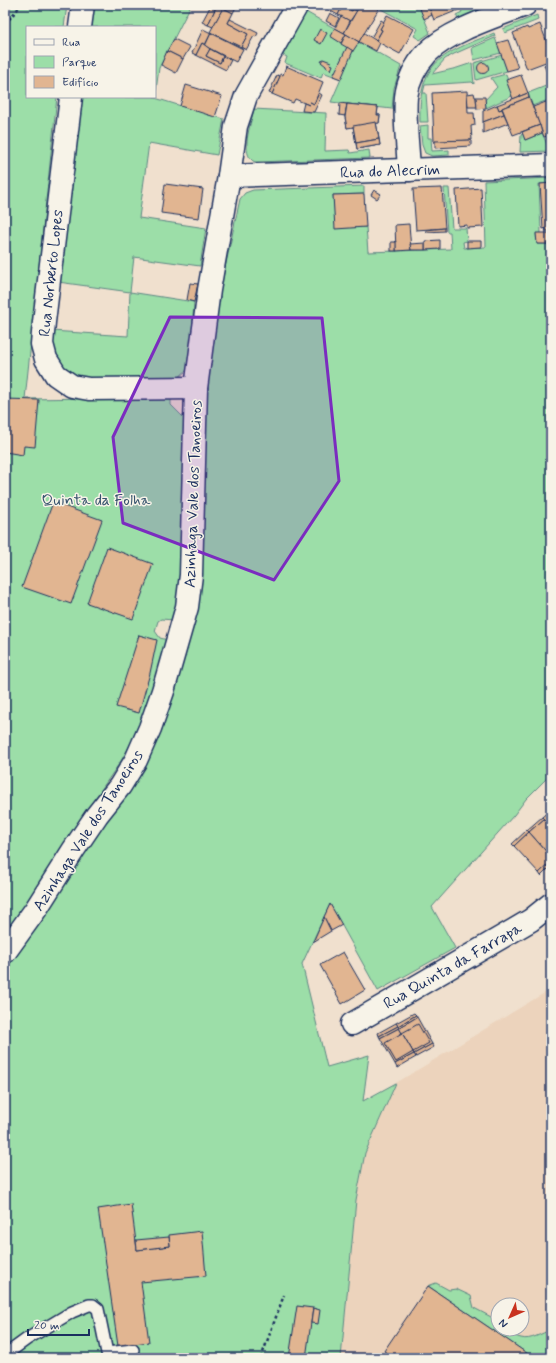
<svg xmlns="http://www.w3.org/2000/svg" width="556" height="1363" font-family="Mynerve,sans-serif">
	<style>
		.built { fill: #ecd3bc; fill-rule: evenodd }
		.green { fill: #9cdea8; stroke: #5c8683 }
		.building { fill: #e1b591; stroke: #1b2f5e }
		.lines { fill: none; stroke-linecap: round; stroke-linejoin: round }
		.lane-casing { stroke: #1b2f5e; stroke-width: 14 }
		.street-casing { stroke: #1b2f5e; stroke-width: 25 }
		.path { stroke: #1b2f5e; stroke-width: 2.5; stroke-dasharray: 3 3; stroke-linecap: butt }
		.lane { stroke: #f7f3e8; stroke-width: 11 }
		.street { stroke: #f7f3e8; stroke-width: 22 }
		.marked { fill: #7b2cbf; fill-opacity: 0.2; stroke: #7b2cbf; stroke-width: 3; stroke-linejoin: round }
		.labels { text-anchor: middle; stroke-width: 3; stroke-linejoin: round; paint-order: stroke }
		.street-label { font-size: 16px; fill: #1b2f5e; stroke: #f7f3e8 }
		.park-label { font-size: 16px; fill: #35526d; stroke: #f7f3e8 }
	</style>
	<rect width="100%" height="100%" fill="#f0e0ce"/>
	<filter id="ink" filterUnits="userSpaceOnUse"><feTurbulence type="fractalNoise" baseFrequency=".025" numOctaves="2"/><feDisplacementMap in="SourceGraphic" scale="8" xChannelSelector="R" yChannelSelector="G"/><feConvolveMatrix kernelMatrix="1 2 1 2 8 2 1 2 1" color-interpolation-filters="sRGB"/></filter>
	<g filter="url(#ink)">
		<path class="built" d="M551 989V1358H341L356 1200 365 1153 396 1083ZM498 1305H522V1329H498Z"/>
		<g class="green">
			<polygon points="5,5 67,5 64,27 27,27 27,97 57,97 25,399 171,397 171,405 182,416 188,417 184,580 174,620 161,619 158,621 155,631 160,638 168,640 139,729 121,761 87,810 30,901 5,934"/>
			<polygon points="94,5 191,5 159,68 155,98 224,119 217,155 149,143 139,218 206,228 200,266 134,257 130,292 194,302 190,362 188,369 178,378 80,378 65,370 56,357 51,331 128,336 130,292 58,282 82,97 155,97 155,27 91,27"/>
			<polygon points="381,5 419,5 430,33 420,40 414,36 418,29 379,8"/>
			<polygon points="459,5 490,5 458,19 456,15 462,12"/>
			<polygon points="306,12 401,66 394,88 392,109 331,102 341,79 323,72 321,78 285,63 287,57 283,55"/>
			<polygon points="537,15 538,20 505,33 503,29"/>
			<path d="M494 33 495 36 454 54 445 59 432 74 457 68 472 63 474 84 472 82 425 85 423 93H426L428 122H420C418 60 443 54 494 33Z"/>
			<polygon points="495,38 501,53 474,60 472,48"/>
			<polygon points="502,55 507,71 476,80 474,63"/>
			<polygon points="506,74 512,96 486,108 485,100 497,87 491,78"/>
			<polygon points="551,84 551,99 532,106 528,93"/>
			<path d="M254 109 326 113 325 151 349 150 350 153 369 150 370 158 255 162C239 155 251 123 254 109Z"/>
			<polygon points="428,125 428,138 431,138 432,151 449,150 449,155 432,156 425,153 422,145 420,126"/>
			<polygon points="542,133 550,151 520,152 521,135 523,134 525,140"/>
			<polygon points="551,178 551,183 539,184 541,233 536,234 537,244 551,244 551,774 526,799 514,815 432,907 455,948 378,991 330,904 302,964 327,1067 369,1055 363,1101 396,1083 365,1153 356,1200 341,1358 8,1358 5,1356 5,967 27,941 161,719 204,388 220,291 240,199 245,193 253,190 364,186 364,194 333,195 336,228 366,227 368,252 451,249 450,232 447,232 444,188 449,188 452,228 466,228 467,241 463,242 464,248 486,247 484,181"/>
			<path d="M436 1283 449 1290 456 1289 471 1296 474 1308 495 1319 498 1322V1329C510 1329 511 1336 521 1338 531 1341 541 1333 551 1330V1358H534L428 1286Z"/>
		</g>
		<g class="building">
			<polygon points="211,5 217,5 208,25 202,22"/>
			<polygon points="217,5 223,8 213,27 208,25"/>
			<polygon points="217,5 237,5 233,13"/>
			<polygon points="320,5 343,5 338,15"/>
			<polygon points="343,5 351,7 350,10 352,11 353,9 357,11 350,21 338,15"/>
			<polygon points="360,5 381,5 359,42 344,33"/>
			<polygon points="421,5 428,5 432,15 424,19 419,6"/>
			<polygon points="428,5 456,5 458,10 434,20"/>
			<polygon points="223,8 233,13 228,23 248,34 241,47 210,32"/>
			<polygon points="330,13 339,18 335,26 326,21"/>
			<polygon points="387,15 414,29 400,54 376,41 382,30 380,29"/>
			<polygon points="341,16 350,21 344,33 335,28"/>
			<polygon points="230,19 258,33 256,37 254,36 246,50 241,47 248,34 228,23"/>
			<polygon points="381,20 384,22 380,29 382,30 376,40 372,36"/>
			<polygon points="540,24 551,53 551,60 527,69 513,33 527,27 528,29"/>
			<polygon points="335,28 346,34 341,43 330,36"/>
			<polygon points="203,29 211,33 205,45 202,43 196,55 192,53"/>
			<polygon points="320,29 327,33 321,44 314,40"/>
			<polygon points="211,33 243,49 236,62 205,46"/>
			<polygon points="364,33 380,43 376,51 359,42"/>
			<polygon points="346,34 359,42 353,51 341,44"/>
			<polygon points="174,39 190,47 183,59 167,51"/>
			<polygon points="508,40 518,68 507,71 497,43"/>
			<polygon points="202,43 210,49 206,56 220,63 223,56 231,60 226,70 196,55"/>
			<polygon points="347,47 353,51 341,79 333,76"/>
			<polygon points="210,49 223,56 220,63 206,56"/>
			<polygon points="167,51 183,59 176,73 161,65"/>
			<polygon points="323,59 331,62 330,64 333,65 331,70 326,67 326,66 321,62"/>
			<polygon points="551,62 551,83 544,65"/>
			<circle cx="483" cy="68" r="5.5"/>
			<polygon points="286,66 323,82 314,104 310,102 309,105 295,99 293,103 272,94 280,76 280,74 283,75"/>
			<polygon points="277,75 280,76 272,94 269,93"/>
			<polygon points="521,75 528,93 513,99 506,80"/>
			<polygon points="186,85 222,96 215,117 180,106"/>
			<polygon points="467,91 468,113 474,113 475,125 471,126 472,140 434,142 432,93"/>
			<polygon points="319,93 322,95 314,112 302,111 304,103 309,105 310,102 314,104"/>
			<polygon points="474,93 475,97 476,97 477,107 468,107 467,94"/>
			<polygon points="528,93 529,97 502,108 502,109 499,110 497,105"/>
			<polygon points="476,97 485,97 486,108 477,109"/>
			<polygon points="529,97 540,125 513,135 502,108"/>
			<polygon points="551,100 551,135 544,137 533,107"/>
			<polygon points="340,103 347,104 345,116 339,115"/>
			<polygon points="347,104 378,107 377,115 380,115 379,123 376,122 380,145 357,149 353,126 347,128 345,117"/>
			<polygon points="347,104 378,107 377,115 380,115 379,123 347,128 345,117"/>
			<polygon points="497,105 499,110 502,109 504,114 483,122 483,111"/>
			<polygon points="504,114 508,123 483,133 483,122"/>
			<polygon points="376,122 379,139 356,143 353,126"/>
			<polygon points="540,125 542,133 525,140 522,132"/>
			<polygon points="379,139 380,145 357,149 356,143"/>
			<polygon points="471,140 471,146 435,148 435,141"/>
			<polygon points="551,183 551,231 546,231 546,228 543,229 540,184"/>
			<polygon points="165,184 203,189 199,218 161,213"/>
			<polygon points="442,188 445,228 416,230 413,189"/>
			<polygon points="481,188 483,227 467,228 467,225 458,226 456,190"/>
			<polygon points="374,190 381,194 377,199 371,195"/>
			<polygon points="364,194 366,227 335,229 333,195"/>
			<polygon points="409,224 411,250 396,251 395,225"/>
			<polygon points="445,228 445,231 426,232 426,230"/>
			<polygon points="536,233 551,233 551,244 537,244"/>
			<polygon points="440,240 440,249 425,250 425,241"/>
			<polygon points="467,241 481,241 481,247 467,248"/>
			<rect x="391" y="242" width="5" height="9"/>
			<polygon points="425,243 425,250 411,250 410,244"/>
			<polygon points="190,283 198,284 194,302 187,300"/>
			<polygon points="5,399 39,400 35,447 24,446 23,455 5,452"/>
			<polygon points="53,502 102,520 71,604 22,587"/>
			<polygon points="107,547 153,564 133,619 87,603"/>
			<polygon points="139,635 157,640 150,673 139,713 116,707"/>
			<polygon points="551,809 551,827 542,817"/>
			<polygon points="542,817 544,819 529,832 527,830"/>
			<polygon points="544,819 551,827 551,857 529,832"/>
			<polygon points="527,830 529,832 514,846 512,844"/>
			<polygon points="529,832 551,857 551,862 539,873 514,846"/>
			<polygon points="551,862 551,866 541,876 539,873"/>
			<polygon points="330,904 342,925 331,931 324,917"/>
			<polygon points="324,917 331,931 313,942"/>
			<polygon points="343,952 365,990 342,1004 320,965"/>
			<polygon points="414,1013 416,1015 398,1026 396,1023"/>
			<polygon points="416,1015 417,1017 399,1028 398,1026"/>
			<polygon points="417,1017 432,1044 414,1054 399,1028"/>
			<polygon points="396,1023 398,1026 379,1036 378,1033"/>
			<polygon points="418,1024 429,1043 413,1052 402,1033"/>
			<polygon points="398,1026 399,1028 380,1038 379,1036"/>
			<polygon points="399,1028 414,1054 395,1064 380,1038"/>
			<polygon points="402,1033 413,1052 396,1062 385,1043"/>
			<polygon points="432,1044 434,1047 416,1057 414,1054"/>
			<polygon points="414,1054 416,1057 397,1068 395,1064"/>
			<polygon points="131,1204 137,1250 170,1246 169,1235 202,1231 206,1276 141,1282 149,1342 118,1346 98,1209"/>
			<polygon points="169,1237 170,1246 137,1250 136,1240"/>
			<polygon points="428,1286 534,1358 395,1358 384,1351"/>
			<polygon points="297,1306 313,1308 306,1358 289,1358"/>
			<polygon points="313,1308 320,1310 318,1324 311,1323"/>
		</g>
		<g class="lines">
			<g class="lane-casing">
				<polyline id="lane" points="5,1355 27,1339 72,1312 89,1305 93,1305 98,1309 107,1353 133,1350"/>
			</g>
			<g class="street-casing">
				<g id="street">
					<polyline points="80,27 83,5"/>
					<polyline points="71,97 44,322 42,344 46,359 56,375 72,386 89,389 196,388"/>
					<path d="M409 170C408 146 404 120 406 97 408 81 416 65 427 53 448 31 497 16 525 5"/>
					<polyline points="229,176 551,165"/>
					<polyline points="5,952 36,909 74,849 97,815 120,786 136,760 150,728 163,691 187,607 191,575 196,388 209,290 229,176 236,126 246,96 297,5"/>
					<polyline points="352,1024 502,937 531,920 551,904"/>
				</g>
			</g>
			<g class="path">
				<polyline points="5,24 21,5"/>
				<polyline points="261,1358 284,1295"/>
			</g>
			<use href="#lane" class="lane"/>
			<use href="#street" class="street"/>
		</g>
	</g>
	<path class="marked" d="M170 317 322 318 339 481 274 580 123 523 113 437Z"/>
	<g class="labels">
		<g class="street-label">
			<text transform="translate(390 170) rotate(-2)" y="6">Rua do Alecrim</text>
			<text transform="translate(50 273) rotate(-84)" y="6">Rua Norberto Lopes</text>
			<text transform="translate(192 494) rotate(-88)" y="6">Azinhaga Vale dos Tanoeiros</text>
			<text transform="translate(87 830) rotate(-57)" y="6">Azinhaga Vale dos Tanoeiros</text>
			<text transform="translate(452 965) rotate(-30)" y="6">Rua Quinta da Farrapa</text>
		</g>
		<g class="park-label">
			<text x="96" y="505">Quinta da Folha</text>
		</g>
	</g>
	<rect width="556" height="1363" fill="none" stroke="#f7f3e8" stroke-width="20"/>
	<rect x="10" y="10" width="536" height="1343" fill="none" stroke="#1b2f5e" stroke-width="1.5" filter="url(#ink)"/>
	<rect x="26" y="26" width="130" height="72" fill="#f7f3e8" stroke="#9fa5b1"/>
	<rect x="34" y="39" width="20" height="6" fill="#f7f3e8" stroke="#9fa5b1"/>
	<text x="62" y="46" font-size="12" fill="#1b2f5e">Rua</text>
	<rect x="34" y="56" width="20" height="12" fill="#9cdea8" stroke="#9fa5b1"/>
	<text x="62" y="66" font-size="12" fill="#1b2f5e">Parque</text>
	<rect x="34" y="76" width="20" height="12" fill="#e1b591" stroke="#9fa5b1"/>
	<text x="62" y="86" font-size="12" fill="#1b2f5e">Edifício</text>
	<g transform="translate(510 1317) rotate(225)"><circle r="19" fill="#f7f3e8" stroke="#9fa5b1"/>
	<path d="M0-3L7 15L0 10L-7 15Z" fill="#c8321e"/>
	<text y="-6" font-size="11" font-weight="bold" text-anchor="middle" fill="#1b2f5e">N</text>
	</g>
	<path d="M28 1329v6h61v-6" fill="none" stroke="#1b2f5e" stroke-width="2"/>
	<text x="34" y="1329" font-size="12" fill="#1b2f5e" stroke="#f7f3e8" stroke-width="3" paint-order="stroke">20 m</text>
</svg>
